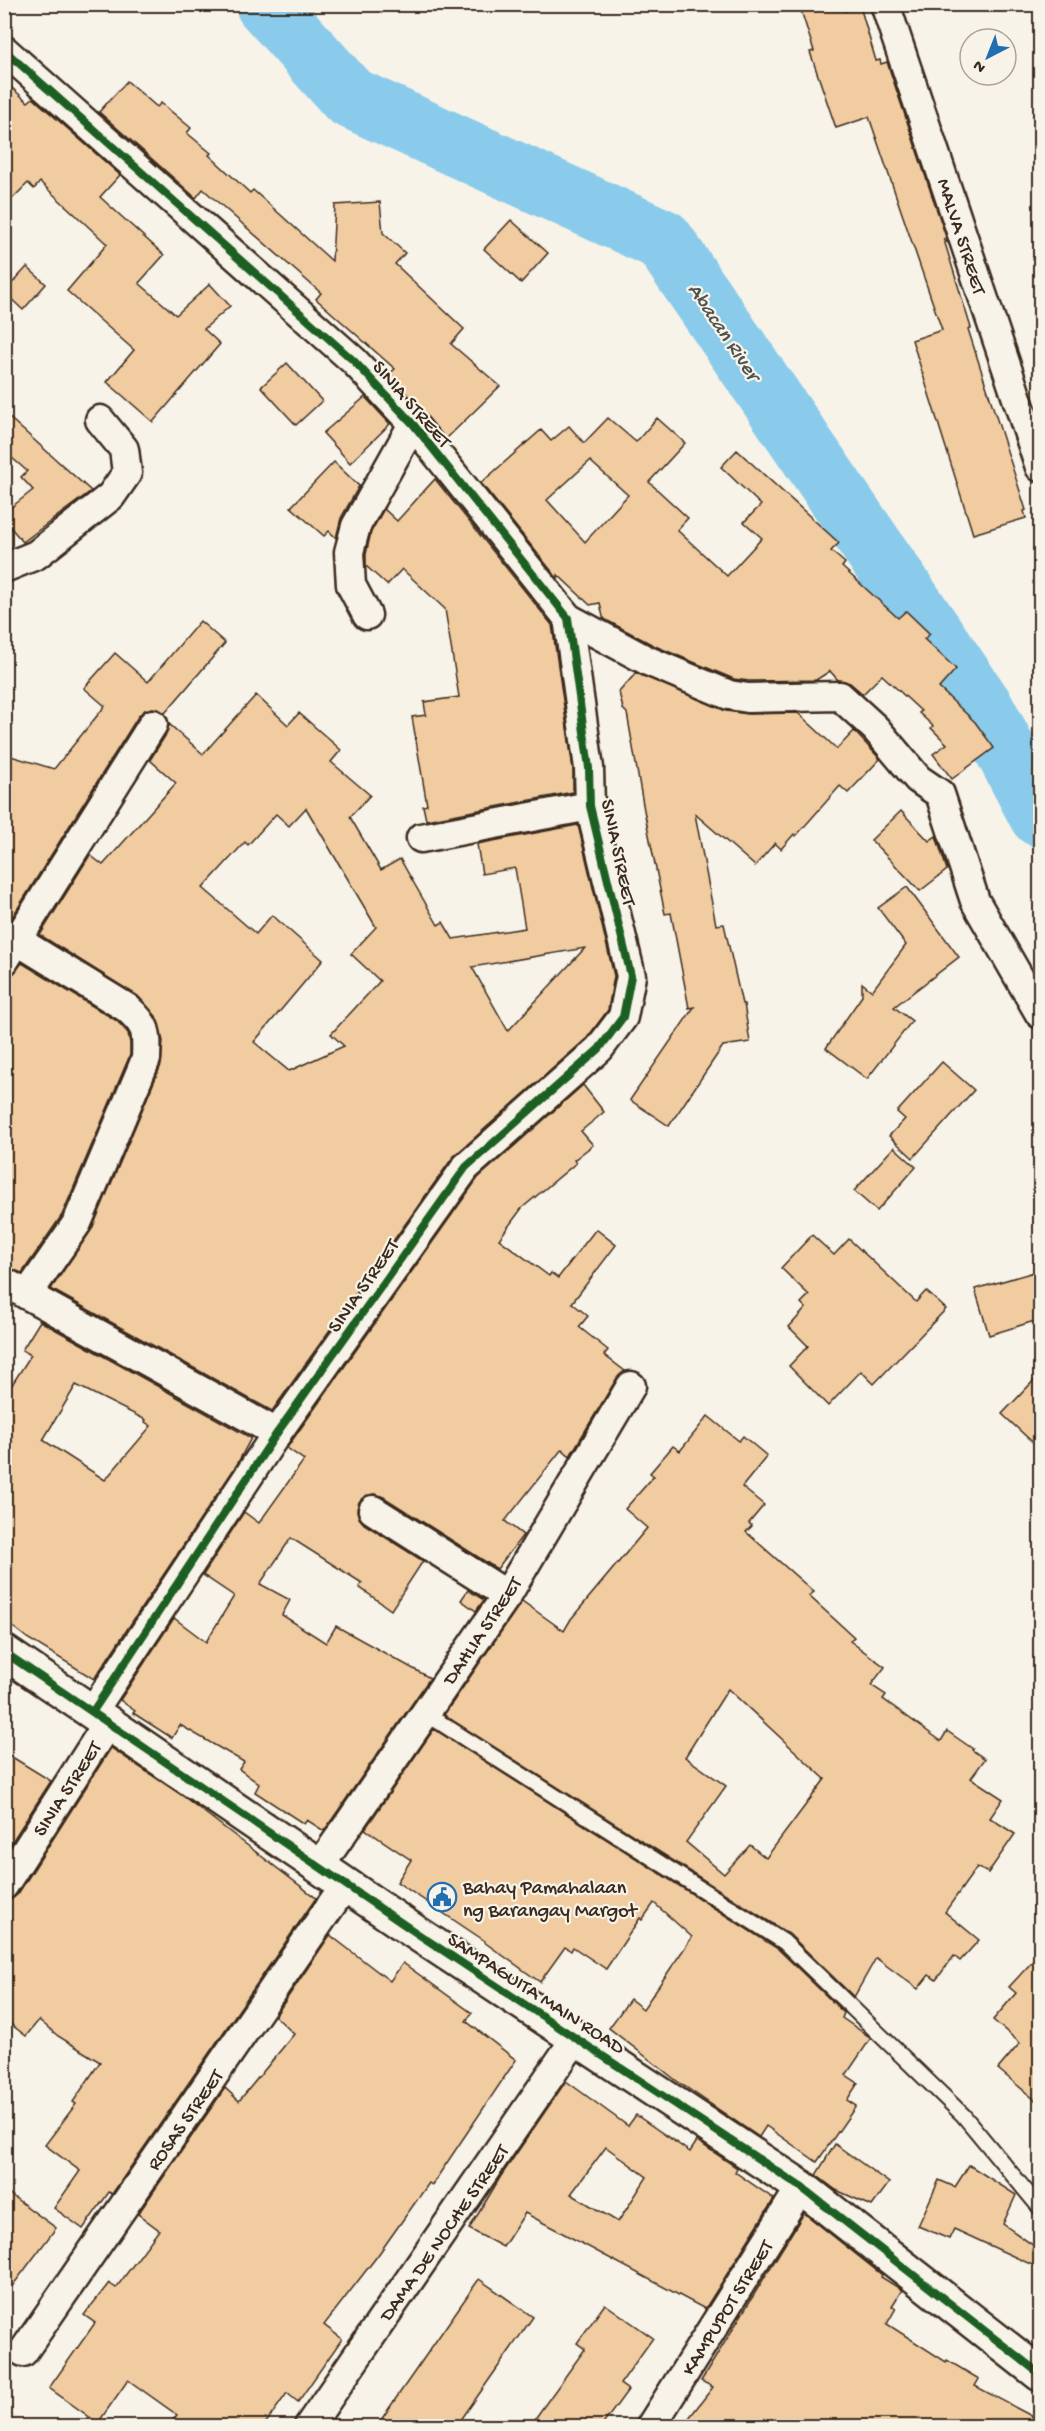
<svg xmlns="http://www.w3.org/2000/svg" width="1045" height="2431" font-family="'Gochi Hand',sans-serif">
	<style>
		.built { fill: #f5e7d3 }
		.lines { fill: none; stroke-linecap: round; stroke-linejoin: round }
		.river { stroke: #8acbeb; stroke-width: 62 }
		.building { fill: #f1cca1; stroke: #3b2a1e; stroke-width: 1.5; fill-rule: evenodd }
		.lane-casing { stroke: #3b2a1e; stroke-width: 18 }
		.street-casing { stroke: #3b2a1e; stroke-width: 33 }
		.secondary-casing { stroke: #3b2a1e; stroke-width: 38 }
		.lane { stroke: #f7f3e8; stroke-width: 14 }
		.street { stroke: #f7f3e8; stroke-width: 28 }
		.secondary { stroke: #f7f3e8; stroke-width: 33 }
		.cycleway-casing { stroke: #f7f3e8; stroke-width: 11 }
		.cycleway { stroke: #1b5e20; stroke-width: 8 }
		.labels { text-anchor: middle; stroke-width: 4.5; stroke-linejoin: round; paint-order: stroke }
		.street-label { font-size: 20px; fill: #3b2a1e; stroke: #f7f3e8 }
		.poi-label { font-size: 20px; fill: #3b2a1e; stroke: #f7f3e8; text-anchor: start }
		.water-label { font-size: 21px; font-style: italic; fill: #4f5251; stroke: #f7f3e8 }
	</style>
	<rect width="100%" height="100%" fill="#f7f3e8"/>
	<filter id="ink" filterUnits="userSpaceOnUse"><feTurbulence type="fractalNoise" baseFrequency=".0167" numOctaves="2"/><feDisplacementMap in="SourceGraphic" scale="12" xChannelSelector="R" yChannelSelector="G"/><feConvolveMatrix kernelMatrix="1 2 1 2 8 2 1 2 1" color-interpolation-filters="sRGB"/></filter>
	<g filter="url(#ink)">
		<polygon class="built" points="5,2409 31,2426 5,2426"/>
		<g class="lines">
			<polyline class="river" points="266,4 349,97 663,240 984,709 1040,816"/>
		</g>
		<g class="building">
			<polygon points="799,4 842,4 845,11 860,6 876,61 880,60 881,64 887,62 948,243 944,240 971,328 968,329 1026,510 1024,511 1026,518 973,534 912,340 942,330 869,117 836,128 810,52 814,51"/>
			<polygon points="4,81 28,102 33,98 120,175 100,197 164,255 139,283 176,315 210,284 230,306 204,329 220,344 153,422 107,382 134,350 67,291 107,244 40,182 34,189 28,183 4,207"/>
			<polygon points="127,81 157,107 161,103 191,128 187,133 211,153 209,155 250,193 253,190 332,261 335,205 380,202 383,233 405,253 395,264 464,329 451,344 500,386 446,439 389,374 395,369 316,299 321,293 203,189 196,198 99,112"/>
			<polygon points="511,220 548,253 521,283 484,249"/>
			<polygon points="27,267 46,284 23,310 4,292"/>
			<polygon points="287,363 322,401 296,425 261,387"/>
			<polygon points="365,397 390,424 350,463 323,433"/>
			<polygon points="4,413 91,491 23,542 4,520 4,513 33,490 21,477 27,471 4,451"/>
			<path d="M608 418 636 442 657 418 685 443 649 482 688 518 677 530 727 576 762 538 744 522 761 505 721 467 737 450 839 543 831 551 845 563 842 567 898 618 906 611 930 634 924 639 956 669 939 688 975 722 994 748 952 779 933 754 947 744 931 728 933 726 919 713 921 711 882 675 863 694 850 683 838 680 830 671 816 680 749 681 734 679 655 646 606 620 603 617 600 603 590 605 558 575V579L481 483 541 430 551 441 569 426 584 443ZM590 461 628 495 585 542 547 500Z"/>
			<polygon points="334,462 359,486 341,518 336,538 329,531 324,536 291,507"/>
			<polygon points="435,479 552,625 573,769 573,792 426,820 423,806 427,805 412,717 426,715 424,702 459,697 445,609 402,569 387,585 366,566 366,554 371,532 384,509 397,521"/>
			<polygon points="200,621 225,643 165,713 153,708 145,710 139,715 11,919 4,914 4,754 54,769 105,706 84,688 115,653 148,682"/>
			<polygon points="636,673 726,711 748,714 798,713 837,749 854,731 880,759 848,793 840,786 796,836 794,834 781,849 775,843 755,866 695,814 716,925 724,924 742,1004 744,1004 750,1042 723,1046 669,1126 630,1100 694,1007 689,1008 671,913 665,914 644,810 627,713 623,709 619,692"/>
			<path d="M256 695 288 725 299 713 341 750 331 762 370 795 350 817 381 870 400 859 438 925 443 922 453 939 525 928 515 868 482 874 477 844 578 825 614 976 608 1010 587 1038 453 1157 272 1411 51 1289 92 1229 161 1065 163 1041 156 1016 138 996 40 935 90 855 103 865 176 783 150 760 167 733 169 724 203 754ZM306 808 376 927 351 954 380 981 331 1034 344 1046 289 1071 254 1042 323 960 272 915 256 934 203 888 245 842 248 845 276 814 289 826ZM585 948 508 1031 472 967Z"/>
			<polygon points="901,811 929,841 936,836 947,870 920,891 871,840"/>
			<polygon points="907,887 959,957 894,1007 912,1021 867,1079 826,1048 862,996 862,983 872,991 906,945 878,908"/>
			<polygon points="22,963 117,1021 128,1033 130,1043 130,1055 62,1215 22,1273 4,1266 4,977 12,975"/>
			<polygon points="942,1062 974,1090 913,1158 889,1136 905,1119 897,1112"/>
			<polygon points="583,1085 604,1112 581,1131 593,1145 574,1160 576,1163 522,1208 499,1239 549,1276 551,1273 558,1278 596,1229 616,1245 572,1303 588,1316 579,1327 608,1350 604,1355 625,1371 617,1378 570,1456 562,1449 505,1521 523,1535 497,1569 382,1496 374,1494 365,1496 359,1502 357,1510 359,1518 364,1524 423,1561 391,1610 359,1587 362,1583 291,1538 260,1584 290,1600 282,1615 326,1643 336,1626 430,1678 324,1831 307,1820 304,1824 255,1792 259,1784 239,1769 244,1762 180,1725 172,1738 133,1713 135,1711 120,1700 174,1618 206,1642 234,1596 203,1575 244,1512 259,1523 304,1460 287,1448 291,1442 478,1178"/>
			<polygon points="894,1147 916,1167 877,1211 854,1191"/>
			<polygon points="812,1235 834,1255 849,1239 916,1302 926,1291 946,1309 874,1384 861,1371 828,1406 789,1366 808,1346 789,1327 806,1308 801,1303 809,1295 781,1268"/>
			<polygon points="1041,1270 1041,1319 989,1335 975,1289"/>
			<path d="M40 1321 251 1438 236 1466 94 1679 27 1638 4 1620V1397L31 1355 22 1350ZM76 1385 146 1420 145 1422 151 1426 105 1480 43 1440Z"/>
			<polygon points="1041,1373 1041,1450 1002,1414"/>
			<path d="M708 1416 739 1441 743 1436 767 1456 742 1487 764 1505 749 1523 752 1526 746 1532 814 1592 809 1596 854 1637 850 1641 885 1667 871 1685 886 1695 883 1699 941 1741 947 1731 973 1749 972 1750 985 1759 971 1778 1003 1799 990 1818 1015 1834 988 1873 977 1867 945 1912 979 1940 960 1961 954 1956 936 1980 929 1975 918 1989 876 1958 854 1997 789 1934 444 1715 522 1601 564 1631 571 1619 647 1528 625 1509 654 1476 650 1473 673 1446 680 1451ZM728 1689 825 1779 766 1858 750 1845 724 1874 686 1842 726 1786 685 1757Z"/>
			<polygon points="468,1590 484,1600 476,1611 461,1600"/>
			<polygon points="434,1729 778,1949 844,2013 842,2018 871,2038 846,2075 858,2083 847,2100 856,2106 817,2162 766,2126 759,2137 677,2081 609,2028 630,1999 643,2009 692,1937 654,1903 642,1920 640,1918 606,1969 573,1947 571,1951 565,1947 540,1982 484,1942 485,1941 397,1882 411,1860 365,1829"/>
			<polygon points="111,1748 183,1796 316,1898 112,2194 109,2192 83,2229 54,2208 80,2171 45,2145 76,2104 73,2102 100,2062 58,2036 39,2020 26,2036 4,2019 4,1901 12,1899 18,1894"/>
			<polygon points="4,1752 51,1781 4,1854"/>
			<polygon points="330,1935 390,1981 403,1963 472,2013 466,2021 516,2060 432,2185 429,2183 378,2255 324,2325 342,2339 298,2402 287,2393 263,2427 168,2427 177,2415 128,2380 98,2423 49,2388 95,2323 84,2315 109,2283 116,2288 159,2230 138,2214 225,2088 239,2101 294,2034 275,2016"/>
			<polygon points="1041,1952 1041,2105 998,2069 1020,2043 993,2020 1016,1993 1009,1987"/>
			<path d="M566 2081 628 2126 636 2115 690 2152 697 2141 737 2168 735 2172 774 2199 705 2309 525 2213 503 2247 469 2229 501 2176ZM606 2147 647 2177 618 2222 571 2194Z"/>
			<polygon points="835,2144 889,2183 872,2206 836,2190 816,2175"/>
			<polygon points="969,2165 1016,2195 1003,2224 1041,2251 1041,2269 954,2229 949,2239 918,2226 939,2180 955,2187"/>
			<polygon points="4,2190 56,2228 4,2297"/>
			<polygon points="804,2213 882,2275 881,2277 902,2290 892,2306 896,2308 887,2324 946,2362 947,2360 979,2379 975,2386 1041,2421 1041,2427 682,2427 713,2387 701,2381"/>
			<polygon points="479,2279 533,2317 456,2427 376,2427"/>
			<polygon points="605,2304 653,2338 620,2384 628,2390 601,2427 529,2427 585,2349 577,2343"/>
		</g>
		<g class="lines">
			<g class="lane-casing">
				<polyline id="lane" points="425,1713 784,1942 963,2115 1040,2208"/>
			</g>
			<g class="street-casing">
				<g id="street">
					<polyline points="885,4 1040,467"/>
					<polyline points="4,50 354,361 413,424 568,618 589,768 590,806 631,976 623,1017 599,1049 466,1167 277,1433 93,1711"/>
					<polyline points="4,568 36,555 111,496 127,473 124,449 100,420"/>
					<polyline points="367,615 351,585 349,552 356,526 413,424"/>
					<polyline points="568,618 648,661 729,695 748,698 840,696 875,728 918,779 940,794 975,901 1040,1014"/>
					<polyline points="421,838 590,806"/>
					<path d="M18 941 127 1008C148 1026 147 1033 146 1059L77 1223 27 1295"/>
					<polyline points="4,961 153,724"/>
					<polyline points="4,1282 277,1433"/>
					<polyline points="373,1510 507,1595"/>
					<polyline points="319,1867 507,1595 631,1386"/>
					<polyline points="4,1885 109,1721"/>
					<polyline points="23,2352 345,1885"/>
					<polyline points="309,2426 576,2038"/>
					<polyline points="651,2426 801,2187"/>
				</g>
			</g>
			<g class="secondary-casing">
				<polyline id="secondary" points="4,1652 415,1932 801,2187 1040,2374"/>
			</g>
			<use href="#lane" class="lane"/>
			<use href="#street" class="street"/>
			<use href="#secondary" class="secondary"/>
			<g class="cycleway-casing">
				<g id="cycleway">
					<polyline points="4,50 354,361 413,424 568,618 589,768 590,806 631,976 623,1017 599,1049 466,1167 277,1433 93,1711"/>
					<polyline points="4,1652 415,1932 801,2187 1040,2374"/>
				</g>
			</g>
			<use href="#cycleway" class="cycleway"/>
		</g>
	</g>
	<defs>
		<g id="civic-ring" transform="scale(1.5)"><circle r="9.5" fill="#f7f3e8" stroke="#1f6fb2" stroke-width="1.5"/><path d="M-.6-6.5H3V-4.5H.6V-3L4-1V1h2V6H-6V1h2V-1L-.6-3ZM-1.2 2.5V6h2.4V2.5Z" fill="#1f6fb2"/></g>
	</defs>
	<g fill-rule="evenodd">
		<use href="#civic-ring" x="442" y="1897"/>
	</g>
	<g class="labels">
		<g class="street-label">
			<text transform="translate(963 236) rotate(72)" y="7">MALVA STREET</text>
			<text transform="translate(413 403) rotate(49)" y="7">SINIA STREET</text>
			<text transform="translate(620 852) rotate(78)" y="7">SINIA STREET</text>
			<text transform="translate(362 1285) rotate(-55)" y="7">SINIA STREET</text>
			<text transform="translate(481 1630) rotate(-56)" y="7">DAHLIA STREET</text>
			<text transform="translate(66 1788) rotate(-57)" y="7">SINIA STREET</text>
			<text transform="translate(537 1992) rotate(33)" y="7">SAMPAGUITA MAIN ROAD</text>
			<text transform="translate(184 2119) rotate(-55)" y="7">ROSAS STREET</text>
			<text transform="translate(443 2232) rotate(-55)" y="7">DAMA DE NOCHE STREET</text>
			<text transform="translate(726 2307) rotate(-58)" y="7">KAMPUPOT STREET</text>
		</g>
		<g class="poi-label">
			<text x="463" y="1893">Bahay Pamahalaan<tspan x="463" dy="23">ng Barangay Margot</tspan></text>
		</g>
		<g class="water-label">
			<text transform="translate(725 331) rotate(56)" y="7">Abacan River</text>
		</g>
	</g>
	<rect width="1045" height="2431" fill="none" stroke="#f7f3e8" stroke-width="24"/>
	<rect x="12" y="12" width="1021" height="2407" fill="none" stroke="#3b2a1e" stroke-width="2" filter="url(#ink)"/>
	<g transform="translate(988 57) rotate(222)"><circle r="28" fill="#f7f3e8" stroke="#aca397" stroke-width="1.5"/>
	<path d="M0-4.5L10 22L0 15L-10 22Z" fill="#1f6fb2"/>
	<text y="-9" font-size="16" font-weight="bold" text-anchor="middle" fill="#3b2a1e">N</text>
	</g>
</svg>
